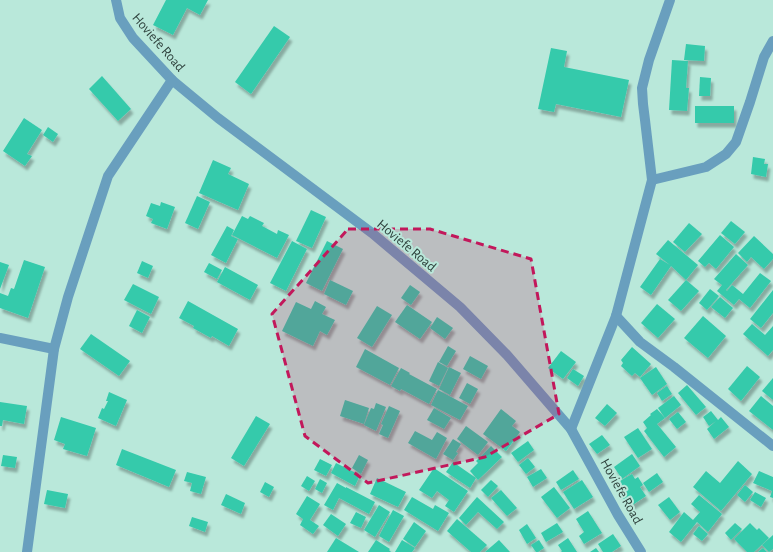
<svg xmlns="http://www.w3.org/2000/svg" width="773" height="552" font-family="'Alegreya Sans',sans-serif">
	<style>
		.building { fill: #35caab; filter: url(#shadow) }
		.lines { fill: none; stroke-linecap: round; stroke-linejoin: round }
		.minor { stroke: #699fbe; stroke-width: 10 }
		.marked { fill: #c2185b; fill-opacity: 0.2; stroke: #c2185b; stroke-width: 3; stroke-dasharray: 8 5; stroke-linejoin: round }
		.labels { text-anchor: middle; stroke-width: 4; stroke-linejoin: round; paint-order: stroke }
		.street-label { font-size: 14px; fill: #2e413c; stroke: #b9e8da }
	</style>
	<defs>
		<filter id="shadow"><feDropShadow dx="2.5" dy="4.5" stdDeviation="1" flood-color="#0004"/></filter>
	</defs>
	<rect width="100%" height="100%" fill="#b9e8da"/>
	<g class="building">
		<polygon points="166,0 208,0 200,15 187,8 173,35 153,25"/>
		<polygon points="274,26 290,37 251,94 235,82"/>
		<polygon points="686,44 705,46 704,61 684,60"/>
		<polygon points="551,48 567,51 564,67 629,80 621,117 556,104 554,112 538,109"/>
		<polygon points="672,60 688,61 686,88 689,88 687,111 669,110"/>
		<polygon points="102,76 131,109 118,121 89,89"/>
		<polygon points="700,77 711,78 710,96 699,96"/>
		<rect x="695" y="106" width="39" height="17"/>
		<polygon points="24,118 42,130 27,154 32,156 25,166 3,151"/>
		<polygon points="48,127 58,134 53,142 43,135"/>
		<polygon points="753,157 765,159 764,164 768,164 766,177 751,174"/>
		<polygon points="213,160 231,168 228,174 249,184 238,210 199,193"/>
		<polygon points="197,196 210,202 198,229 185,223"/>
		<polygon points="161,202 175,207 167,229 151,223 153,219 146,216 151,203 160,206"/>
		<polygon points="311,210 326,217 312,248 296,241"/>
		<polygon points="242,216 248,219 250,216 264,223 262,226 277,234 278,230 289,235 277,258 232,235"/>
		<polygon points="731,221 745,232 735,244 721,233"/>
		<polygon points="689,223 702,234 685,252 673,242"/>
		<polygon points="227,226 234,230 231,236 238,239 226,263 211,255"/>
		<polygon points="720,235 734,247 716,269 709,263 705,267 698,261"/>
		<polygon points="754,236 773,254 773,259 764,269 751,257 747,262 738,253"/>
		<polygon points="668,240 698,265 686,280 671,266 651,295 640,287 660,259 670,265 656,254"/>
		<polygon points="292,241 307,249 286,291 270,283"/>
		<polygon points="327,241 343,249 322,291 306,283"/>
		<polygon points="736,254 748,265 726,290 727,291 732,285 743,294 760,273 771,281 750,308 739,299 734,305 717,291 722,285 714,279"/>
		<polygon points="24,260 45,267 28,318 0,308 0,293 8,296 11,288 14,289"/>
		<polygon points="142,261 153,266 148,278 137,273"/>
		<polygon points="0,262 9,265 0,289"/>
		<polygon points="209,263 222,270 217,279 204,272"/>
		<polygon points="225,267 258,285 250,300 217,282"/>
		<polygon points="330,280 353,291 346,305 324,294"/>
		<polygon points="686,280 699,291 681,311 668,300"/>
		<polygon points="133,284 159,297 151,314 124,300"/>
		<polygon points="410,285 420,292 411,305 401,298"/>
		<polygon points="710,289 719,296 707,310 699,303"/>
		<polygon points="773,290 773,313 761,328 750,319"/>
		<polygon points="720,297 733,308 725,318 711,307"/>
		<polygon points="188,301 238,329 229,346 212,336 211,338 193,328 194,326 179,318"/>
		<polygon points="315,301 326,307 322,314 335,320 327,335 320,331 313,346 282,331 296,302 311,309"/>
		<polygon points="657,304 675,319 658,338 641,323"/>
		<polygon points="407,305 432,322 420,339 395,322"/>
		<polygon points="377,306 392,315 372,347 357,338"/>
		<polygon points="137,310 150,317 142,333 129,326"/>
		<polygon points="703,316 726,336 708,358 684,338"/>
		<polygon points="437,317 453,328 445,339 430,328"/>
		<polygon points="752,324 765,335 773,326 773,350 768,356 743,334"/>
		<polygon points="91,334 130,361 119,376 80,349"/>
		<polygon points="448,346 456,351 447,366 439,362"/>
		<polygon points="632,347 651,364 640,377 635,373 632,376 621,366 623,363 621,360"/>
		<polygon points="365,349 399,368 390,385 356,367"/>
		<polygon points="561,351 576,362 563,379 548,368"/>
		<polygon points="470,356 488,366 481,379 463,369"/>
		<polygon points="438,362 448,368 439,386 429,381"/>
		<polygon points="747,366 760,377 741,401 728,389"/>
		<polygon points="449,367 461,373 450,395 439,389"/>
		<polygon points="656,367 667,384 652,395 640,378"/>
		<polygon points="401,368 410,373 409,374 437,389 429,404 401,389 400,391 391,386"/>
		<polygon points="573,369 584,376 578,386 567,378"/>
		<polygon points="773,378 773,400 762,391"/>
		<polygon points="467,383 478,389 470,404 459,398"/>
		<polygon points="687,385 706,407 696,415 678,393"/>
		<polygon points="667,386 672,394 662,401 657,393"/>
		<polygon points="438,390 468,406 460,420 431,405"/>
		<polygon points="109,392 127,400 116,426 98,418 102,408 104,409 108,401 106,401"/>
		<polygon points="674,396 681,405 665,418 658,408"/>
		<polygon points="761,396 773,406 773,430 749,411"/>
		<polygon points="345,400 369,408 364,424 340,416"/>
		<polygon points="0,402 27,406 24,424 3,420 2,426 0,426"/>
		<polygon points="376,403 386,407 376,431 364,425 371,408 374,409"/>
		<polygon points="607,404 617,413 605,426 595,418"/>
		<polygon points="389,406 400,411 388,438 379,434 383,425 381,424"/>
		<polygon points="434,408 451,418 444,429 427,420"/>
		<polygon points="501,409 516,421 512,426 520,432 506,451 483,434"/>
		<polygon points="657,409 665,418 657,424 676,447 664,457 644,431 647,428 643,422 651,415 650,414"/>
		<polygon points="711,411 718,420 721,417 729,427 714,439 707,429 716,421 709,426 703,417"/>
		<polygon points="678,412 686,422 677,429 669,419"/>
		<polygon points="256,416 270,424 244,466 231,458"/>
		<polygon points="61,417 96,428 87,456 63,449 65,444 54,440"/>
		<polygon points="466,426 488,442 478,455 457,439"/>
		<polygon points="638,428 652,449 638,458 624,437"/>
		<polygon points="415,431 432,440 437,432 447,438 436,459 408,443"/>
		<polygon points="602,435 610,445 597,454 589,444"/>
		<polygon points="453,439 461,444 456,452 458,453 453,460 443,454"/>
		<polygon points="528,441 534,450 518,462 511,453"/>
		<polygon points="491,446 502,457 478,480 470,471 478,463 476,461"/>
		<polygon points="122,449 176,470 169,487 116,465"/>
		<polygon points="632,454 640,466 622,479 614,467"/>
		<polygon points="3,455 17,457 15,468 1,466"/>
		<polygon points="359,455 368,460 361,474 352,468"/>
		<polygon points="528,458 535,467 526,474 519,465"/>
		<polygon points="320,459 332,465 326,476 314,470"/>
		<polygon points="738,461 752,474 721,511 693,487 706,471 720,483"/>
		<polygon points="453,462 476,478 470,488 446,472"/>
		<polygon points="336,463 360,475 355,486 331,473"/>
		<polygon points="434,468 468,491 454,512 445,506 449,500 437,491 432,498 419,490"/>
		<polygon points="541,469 547,478 533,487 527,477"/>
		<polygon points="573,470 579,479 561,490 556,482"/>
		<polygon points="759,471 773,477 773,498 770,497 772,491 753,483"/>
		<polygon points="187,472 206,477 201,494 190,491 192,483 184,481"/>
		<polygon points="657,473 663,482 649,492 643,483"/>
		<polygon points="632,474 635,479 638,477 643,485 640,487 646,496 628,508 615,486 621,482 620,481"/>
		<polygon points="307,476 315,481 309,491 301,486"/>
		<polygon points="377,478 406,492 398,507 370,494"/>
		<polygon points="320,479 327,483 322,493 315,489"/>
		<polygon points="491,480 498,486 488,497 481,490"/>
		<polygon points="582,480 593,497 574,509 563,492"/>
		<polygon points="265,482 274,487 269,497 260,492"/>
		<polygon points="337,483 346,488 346,487 375,502 369,514 339,498 333,510 324,505"/>
		<polygon points="745,485 753,492 745,502 737,495"/>
		<polygon points="554,487 570,508 557,518 541,497"/>
		<polygon points="47,490 68,494 65,508 44,504"/>
		<polygon points="501,490 517,508 507,516 491,498"/>
		<polygon points="755,492 766,498 761,507 750,500"/>
		<polygon points="226,494 245,503 241,514 221,505"/>
		<polygon points="699,495 722,514 708,532 697,522 681,542 669,532 684,512 693,520 700,512 691,504"/>
		<polygon points="307,496 320,504 310,520 319,526 313,534 300,525 303,519 296,514"/>
		<polygon points="412,497 433,509 435,505 449,513 438,531 404,510"/>
		<polygon points="477,497 504,522 497,529 478,512 466,525 459,518"/>
		<polygon points="669,497 680,512 670,520 658,505"/>
		<polygon points="379,505 390,512 375,537 364,530"/>
		<polygon points="393,510 404,516 389,542 379,536"/>
		<polygon points="588,511 602,533 584,544 579,536 584,532 576,519"/>
		<polygon points="356,512 366,517 361,528 350,523"/>
		<polygon points="331,514 346,524 338,536 323,525"/>
		<polygon points="192,517 208,522 205,532 189,526"/>
		<polygon points="457,519 487,545 480,552 471,552 447,531"/>
		<polygon points="414,522 426,531 415,547 403,539"/>
		<polygon points="557,523 563,532 546,542 541,533"/>
		<polygon points="735,523 742,529 731,540 725,533"/>
		<polygon points="750,523 757,530 759,528 769,538 754,552 747,552 734,539"/>
		<polygon points="527,524 536,538 527,544 519,530"/>
		<polygon points="699,526 708,534 702,541 693,534"/>
		<polygon points="613,534 621,546 612,552 603,552 598,544"/>
		<polygon points="773,535 773,549 769,552 762,545"/>
		<polygon points="336,538 359,552 327,552"/>
		<polygon points="568,538 577,552 561,552 562,551 558,545"/>
		<polygon points="376,540 390,549 389,550 391,552 368,552"/>
		<polygon points="402,540 415,548 412,552 395,552"/>
		<polygon points="499,540 510,552 485,552"/>
		<polygon points="539,540 544,548 538,552 536,552 531,545"/>
		<polygon points="596,548 599,552 590,552"/>
		<polygon points="763,548 767,552 758,552"/>
	</g>
	<g class="lines">
		<g class="minor">
			<polyline points="116,0 120,18 133,38 172,80 218,118 372,233 460,307 507,355 571,429 618,515 641,552"/>
			<polyline points="652,180 706,167 726,154 736,142 750,102 764,57 773,41"/>
			<polyline points="616,316 640,342 674,367 773,446"/>
			<polyline points="0,338 54,349"/>
			<polyline points="571,429 616,316 652,180 645,120 643,104 642,88 649,60 670,0"/>
			<polyline points="27,552 54,349 68,297 108,176 172,80"/>
		</g>
	</g>
	<path class="marked" d="M348 229H430L531 259 559 414 485 457 368 483 305 436 272 314Z"/>
	<g class="labels">
		<g class="street-label">
			<text transform="translate(159 42) rotate(49)" y="5">Hoviefe Road</text>
			<text transform="translate(407 245) rotate(40)" y="5">Hoviefe Road</text>
			<text transform="translate(622 491) rotate(61)" y="5">Hoviefe Road</text>
		</g>
	</g>
</svg>
